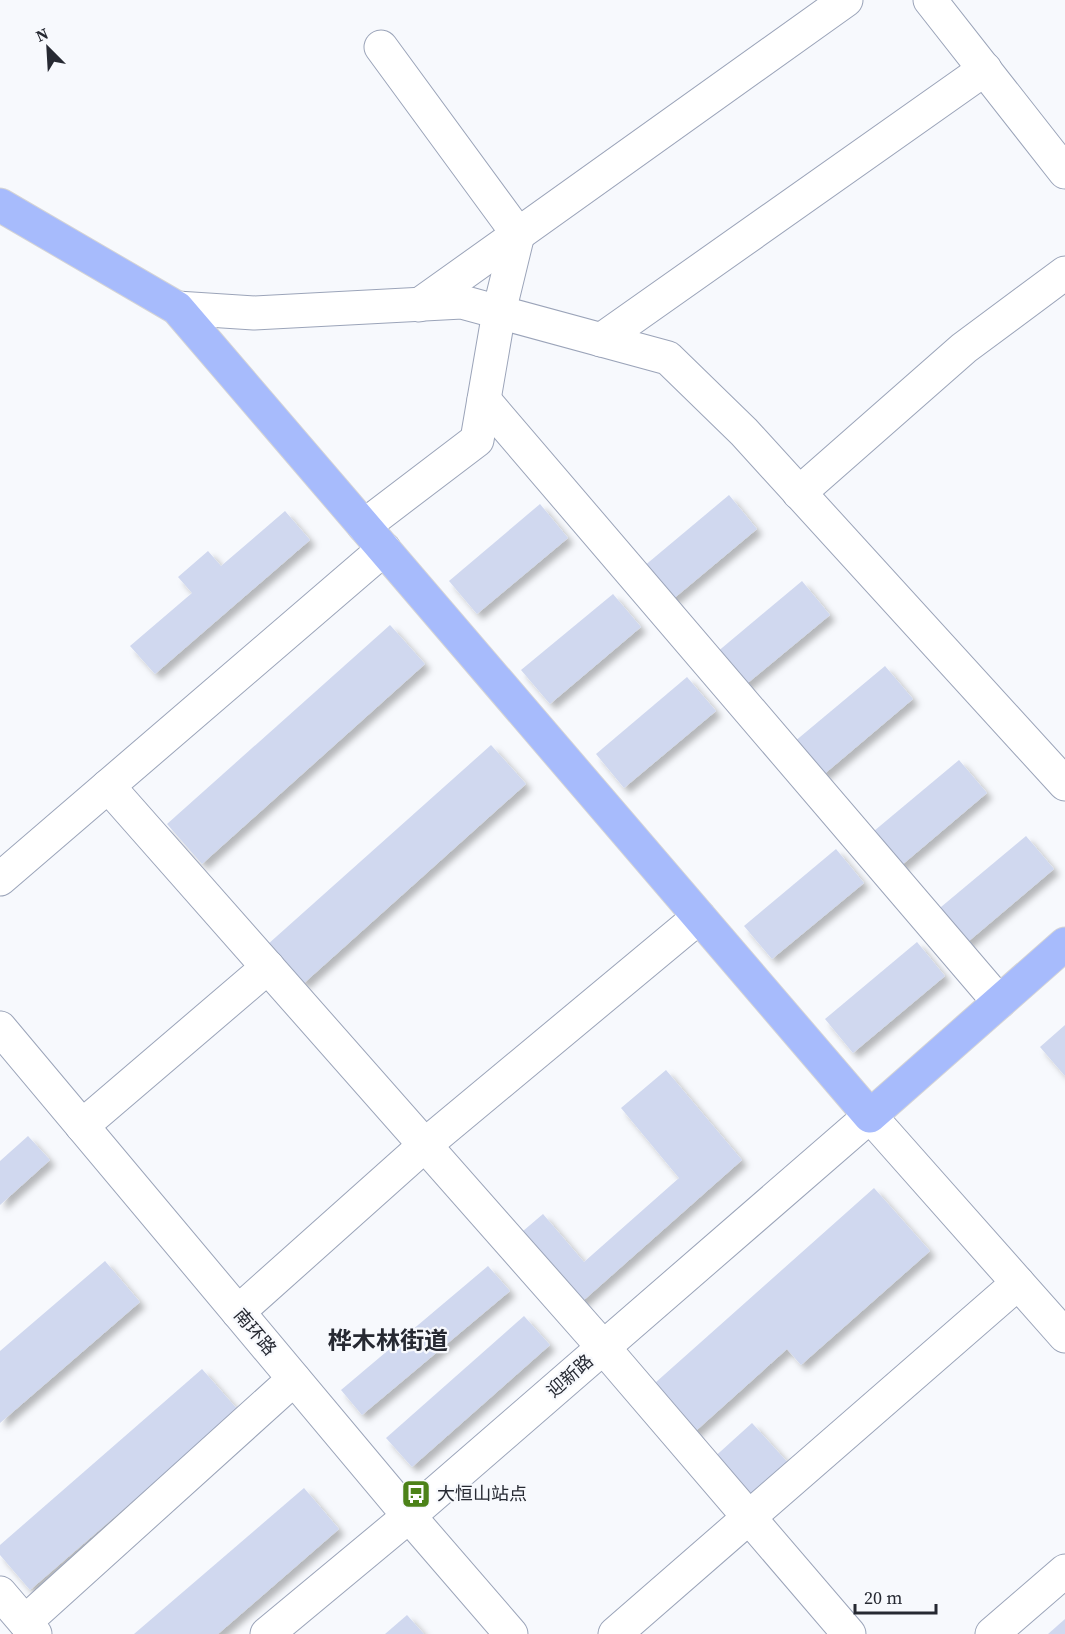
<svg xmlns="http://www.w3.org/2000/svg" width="1065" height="1634" font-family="'Source Serif 4','Noto Sans SC',serif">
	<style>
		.building { fill: #d0d8ef; filter: url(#shadow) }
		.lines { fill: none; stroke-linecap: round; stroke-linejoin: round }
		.minor-casing { stroke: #9ba4b9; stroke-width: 35 }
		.major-casing { stroke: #d4d4d6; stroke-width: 35 }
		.minor { stroke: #fff; stroke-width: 33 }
		.major { stroke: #a7bbfc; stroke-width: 33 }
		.labels { text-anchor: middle; stroke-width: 4.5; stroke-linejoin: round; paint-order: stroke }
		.street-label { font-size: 18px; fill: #262932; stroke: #f7f9fd }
		.poi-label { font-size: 18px; fill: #262932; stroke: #f7f9fd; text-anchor: start }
		.district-label { font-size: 24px; font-weight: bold; fill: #262932; stroke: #f7f9fd }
	</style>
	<defs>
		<filter id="shadow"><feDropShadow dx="5.5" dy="5.5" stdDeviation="3" flood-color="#0004"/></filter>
	</defs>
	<rect width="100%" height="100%" fill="#f7f9fd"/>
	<g class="building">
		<polygon points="729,495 757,529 666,605 637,572"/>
		<polygon points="540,504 568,538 477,614 449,581"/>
		<polygon points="285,511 310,540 155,674 130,646 192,593 178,577 208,551 221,566"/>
		<polygon points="802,581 830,615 738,691 710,658"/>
		<polygon points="613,594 641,627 550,704 521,670"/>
		<polygon points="390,625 425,664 202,864 167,824"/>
		<polygon points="885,666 913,699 822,776 794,742"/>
		<polygon points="687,677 716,711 624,788 596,754"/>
		<polygon points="491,745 526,784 303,984 267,945"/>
		<polygon points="959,760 987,793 896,870 868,836"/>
		<polygon points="1026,836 1054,869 963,946 935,912"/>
		<polygon points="836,849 864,883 772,959 744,926"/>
		<polygon points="917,942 945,976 853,1053 825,1019"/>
		<polygon points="1065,1025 1065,1076 1040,1047"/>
		<polygon points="666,1070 742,1160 575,1308 516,1237 543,1214 584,1262 679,1178 621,1108"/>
		<polygon points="28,1136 50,1160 0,1205 0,1161"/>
		<polygon points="874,1188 930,1251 801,1365 787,1349 688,1438 646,1391"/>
		<polygon points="105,1261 140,1302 0,1423 0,1351"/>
		<polygon points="488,1266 510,1291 362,1415 341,1390"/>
		<polygon points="524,1316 550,1345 412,1467 386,1438"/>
		<polygon points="202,1369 238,1410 30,1590 0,1555 0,1545"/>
		<polygon points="752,1423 790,1465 748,1503 710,1461"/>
		<polygon points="304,1488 339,1529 218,1634 134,1634"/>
		<polygon points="407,1615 424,1634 385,1634"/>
		<polygon points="1065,1619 1065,1634 1048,1634"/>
	</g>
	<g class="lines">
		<g class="minor-casing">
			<g id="minor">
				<polyline points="930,0 1065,172"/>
				<polyline points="419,305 846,0"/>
				<polyline points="177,308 254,313 462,302 668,358 744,432 1065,784"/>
				<polyline points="601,340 985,69"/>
				<polyline points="484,400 999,1002"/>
				<polyline points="799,493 964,348 1065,273"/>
				<polyline points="364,526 477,440 499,312 518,234 381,47"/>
				<polyline points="108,786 603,1347 849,1634"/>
				<polyline points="0,879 384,549"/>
				<polyline points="0,1028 409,1516 511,1634"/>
				<polyline points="82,1126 268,967"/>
				<polyline points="238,1312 425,1145 699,917"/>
				<polyline points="0,1593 35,1634"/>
				<polyline points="25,1622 294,1379"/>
				<polyline points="267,1634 409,1516 870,1116 1065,1336"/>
				<polyline points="615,1634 1018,1283"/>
				<polyline points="992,1634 1065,1571"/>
			</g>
		</g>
		<g class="major-casing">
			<polyline id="major" points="0,205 177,308 870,1116 1065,944"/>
		</g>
		<use href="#minor" class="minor"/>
		<use href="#major" class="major"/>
	</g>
	<defs>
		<g id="bus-square" transform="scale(1.5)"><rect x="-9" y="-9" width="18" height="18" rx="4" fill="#4c8219" stroke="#f7f9fd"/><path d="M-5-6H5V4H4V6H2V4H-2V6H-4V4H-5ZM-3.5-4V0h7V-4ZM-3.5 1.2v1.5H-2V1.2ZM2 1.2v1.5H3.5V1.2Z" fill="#fff"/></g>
	</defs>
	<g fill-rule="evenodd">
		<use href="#bus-square" x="416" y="1494"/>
	</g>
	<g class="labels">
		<g class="street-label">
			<text transform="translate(255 1332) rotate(50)" y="6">南环路</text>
			<text transform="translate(570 1376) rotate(-41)" y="6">迎新路</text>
		</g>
		<g class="poi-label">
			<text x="437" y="1500">大恒山站点</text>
		</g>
		<g class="district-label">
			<text x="388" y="1349">桦木林街道</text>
		</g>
	</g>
	<g transform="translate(48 48) rotate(336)" stroke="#f7f9fd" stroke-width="4.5" paint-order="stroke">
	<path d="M0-4.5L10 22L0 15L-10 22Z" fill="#262932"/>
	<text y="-9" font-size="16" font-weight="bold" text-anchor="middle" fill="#262932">N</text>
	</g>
	<path d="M855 1604v9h81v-9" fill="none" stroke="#262932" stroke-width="3"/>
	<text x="864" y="1604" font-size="18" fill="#262932" stroke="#f7f9fd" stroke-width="4.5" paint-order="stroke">20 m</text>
</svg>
